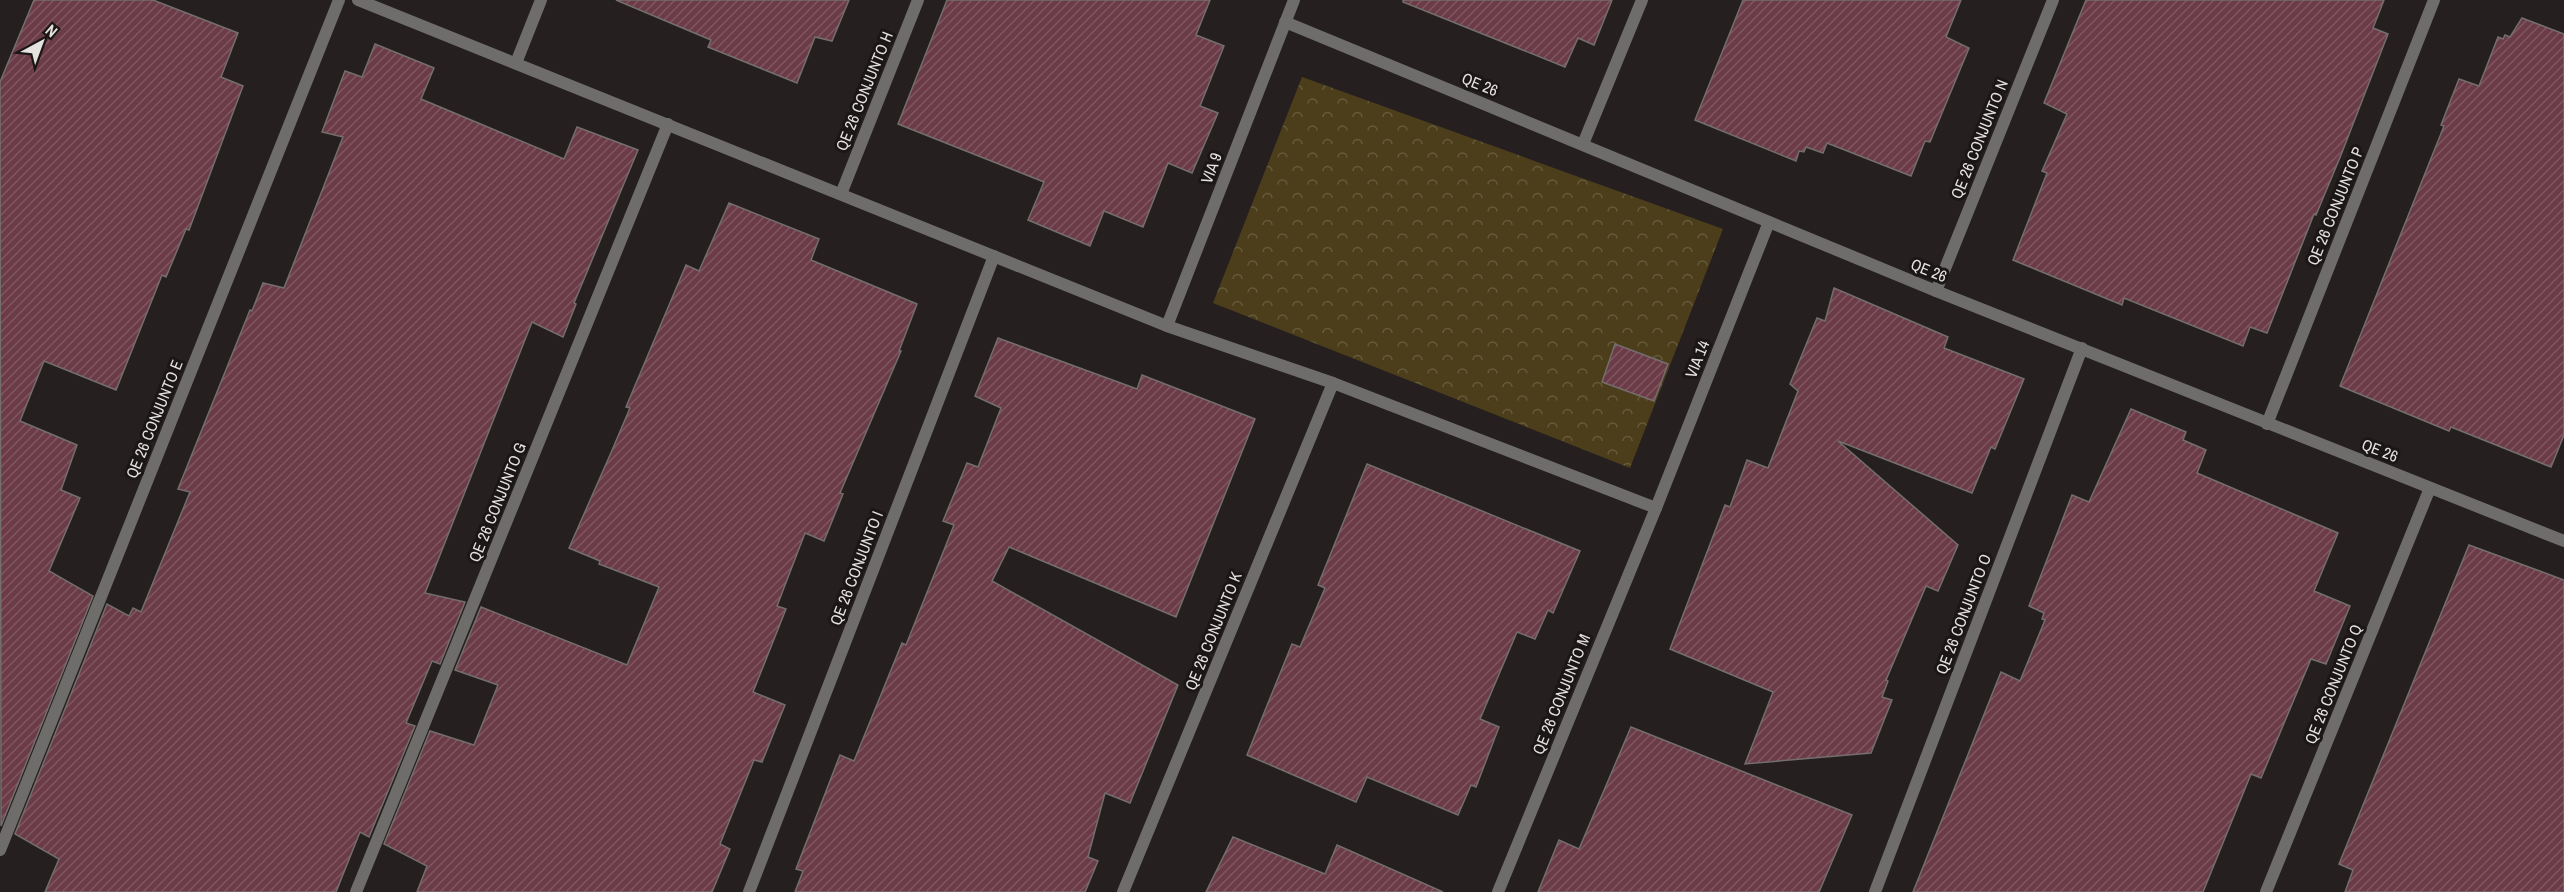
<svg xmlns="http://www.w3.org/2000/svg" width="2564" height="892" font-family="'Archivo Narrow',sans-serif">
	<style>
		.forest { fill: url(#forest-crowns) }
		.building { fill: url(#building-hatch); stroke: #736e6f; stroke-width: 1.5 }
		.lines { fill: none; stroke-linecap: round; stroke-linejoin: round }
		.street { stroke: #6f6d6b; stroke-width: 12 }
		.labels { text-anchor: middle; stroke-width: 6; stroke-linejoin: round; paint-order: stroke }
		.street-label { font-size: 16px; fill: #e6e2e2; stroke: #1b1716 }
	</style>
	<defs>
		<pattern id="forest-crowns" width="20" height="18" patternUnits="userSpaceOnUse" patternTransform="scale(1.5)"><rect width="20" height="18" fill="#4c3e1b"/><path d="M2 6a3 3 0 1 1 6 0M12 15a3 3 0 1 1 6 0" fill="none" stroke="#665a3c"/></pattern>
		<pattern id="building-hatch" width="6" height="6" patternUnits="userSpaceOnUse" patternTransform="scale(1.5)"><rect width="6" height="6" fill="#6b3b47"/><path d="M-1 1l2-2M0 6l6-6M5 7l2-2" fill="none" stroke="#805761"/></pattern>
	</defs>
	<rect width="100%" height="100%" fill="#25201f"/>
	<polygon class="forest" points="1302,77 1723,229 1630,468 1213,303"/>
	<g class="building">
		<polygon points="34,0 153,0 238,33 221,77 243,86 189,230 186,229 166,277 162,275 116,390 44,361 20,421 77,445 61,490 80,498 49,571 93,596 1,826 0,82"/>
		<polygon points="616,0 849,0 832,41 815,37 797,83 708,47 711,40"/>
		<polygon points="947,0 1210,0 1196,35 1224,46 1200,106 1218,113 1192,173 1168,163 1143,227 1104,211 1090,246 1028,220 1044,182 898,124"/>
		<polygon points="1403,0 1612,0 1594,45 1578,38 1565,67 1403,2"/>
		<polygon points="1743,0 1961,0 1946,37 1969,48 1930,142 1925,141 1911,176 1827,143 1823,153 1806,147 1804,152 1799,151 1796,161 1695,120"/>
		<polygon points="2086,0 2384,0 2373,28 2388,34 2341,155 2316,215 2314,214 2267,333 2250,327 2243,346 2124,298 2122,305 2013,260 2047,173 2042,171 2067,114 2044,103"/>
		<polygon points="2522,18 2564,34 2564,435 2551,467 2451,427 2449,431 2340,386 2444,126 2441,125 2459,79 2479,86 2498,37 2503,39 2505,35 2510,37"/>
		<polygon points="375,44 434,68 421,99 564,159 577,127 638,150 574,303 576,304 563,337 532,322 425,593 465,602 440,664 432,661 406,723 415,726 369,837 360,832 336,892 45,892 59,859 15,834 107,604 129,616 133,608 141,612 190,492 178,489 250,310 252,311 263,283 284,288 343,137 322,132 345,71 362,77"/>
		<polygon points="729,203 819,239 811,260 917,304 899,351 901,351 840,493 843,494 824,541 805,533 777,606 786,609 753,692 785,705 762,762 754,760 720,844 730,849 712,892 417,892 427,866 384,844 430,731 474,745 498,685 455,670 481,607 627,665 659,587 599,564 600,561 569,548 610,455 630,408 626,407 686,265 699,271"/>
		<polygon points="1834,288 1948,337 1944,348 2024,379 1995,449 1991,447 1972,493 1838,441 1958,545 1938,591 1926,586 1886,680 1888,681 1882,697 1892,700 1871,753 1745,764 1773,692 1670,649 1725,505 1730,507 1747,460 1768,468 1798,391 1790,384 1817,318 1825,321"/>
		<polygon points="998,338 1137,389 1142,375 1255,419 1176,617 1009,547 992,581 1178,685 1130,803 1105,793 1088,857 1098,861 1085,892 795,892 803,871 796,869 840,755 854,761 902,643 906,645 954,525 943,521 967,463 978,467 1001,408 975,396"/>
		<polygon points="1615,344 1668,364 1654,401 1602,382"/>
		<polygon points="2131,409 2186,432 2183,440 2206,450 2197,473 2338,533 2314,591 2350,606 2326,664 2311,659 2261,778 2251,774 2203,892 1913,892 2001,672 2020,681 2045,620 2042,619 2044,613 2029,606 2072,495 2089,502"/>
		<polygon points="1367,464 1580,551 1553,613 1548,610 1535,639 1517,632 1480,719 1499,727 1476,787 1471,785 1458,815 1367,777 1356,802 1247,755 1292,644 1300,647 1325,588 1318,585"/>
		<polygon points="2469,545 2564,580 2564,892 2345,892 2353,870 2339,864"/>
		<polygon points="1631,727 1852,815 1819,892 1538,892 1559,840 1579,849"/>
		<polygon points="1233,837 1325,874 1337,845 1443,892 1206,892"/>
	</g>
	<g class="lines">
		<g class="street">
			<polyline points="358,0 1167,326 1333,383 1656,508"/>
			<polyline points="1285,22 1936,291 2564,541"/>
			<polyline points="516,63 541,0"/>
			<polyline points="1583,144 1642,0"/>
			<polyline points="841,194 918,0"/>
			<polyline points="1936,291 2053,0"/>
			<polyline points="1167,326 1294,0"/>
			<polyline points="2267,424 2434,0"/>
			<polyline points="0,850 339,0"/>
			<polyline points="356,892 668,124"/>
			<polyline points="749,892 994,256"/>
			<polyline points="1123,892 1333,383"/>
			<polyline points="1498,892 1656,508 1769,222"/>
			<polyline points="1875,892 2082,348"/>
			<polyline points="2266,892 2430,488"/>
		</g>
	</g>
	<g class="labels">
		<g class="street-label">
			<text transform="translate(1480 84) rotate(22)" y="6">QE 26</text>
			<text transform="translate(864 91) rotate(-68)" y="6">QE 26 CONJUNTO H</text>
			<text transform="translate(1979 139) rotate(-68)" y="6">QE 26 CONJUNTO N</text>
			<text transform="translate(1211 168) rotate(-69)" y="6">VIA 9</text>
			<text transform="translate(2335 206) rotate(-68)" y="6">QE 26 CONJUNTO P</text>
			<text transform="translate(1929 270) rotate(22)" y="6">QE 26</text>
			<text transform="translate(1697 359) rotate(-68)" y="6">VIA 14</text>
			<text transform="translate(154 419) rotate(-68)" y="6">QE 26 CONJUNTO E</text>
			<text transform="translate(2380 450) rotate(21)" y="6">QE 26</text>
			<text transform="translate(497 502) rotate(-68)" y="6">QE 26 CONJUNTO G</text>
			<text transform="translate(856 568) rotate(-69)" y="6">QE 26 CONJUNTO I</text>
			<text transform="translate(1963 614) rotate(-69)" y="6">QE 26 CONJUNTO O</text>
			<text transform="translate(1213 631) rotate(-68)" y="6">QE 26 CONJUNTO K</text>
			<text transform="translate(2333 684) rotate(-68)" y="6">QE 26 CONJUNTO Q</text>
			<text transform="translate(1561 694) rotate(-68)" y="6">QE 26 CONJUNTO M</text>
		</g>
	</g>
	<g transform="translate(42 42) rotate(41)" stroke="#1b1716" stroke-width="4.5" paint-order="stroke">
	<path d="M0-4.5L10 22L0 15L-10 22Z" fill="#e6e2e2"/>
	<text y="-9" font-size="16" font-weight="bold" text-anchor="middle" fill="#e6e2e2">N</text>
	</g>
</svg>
